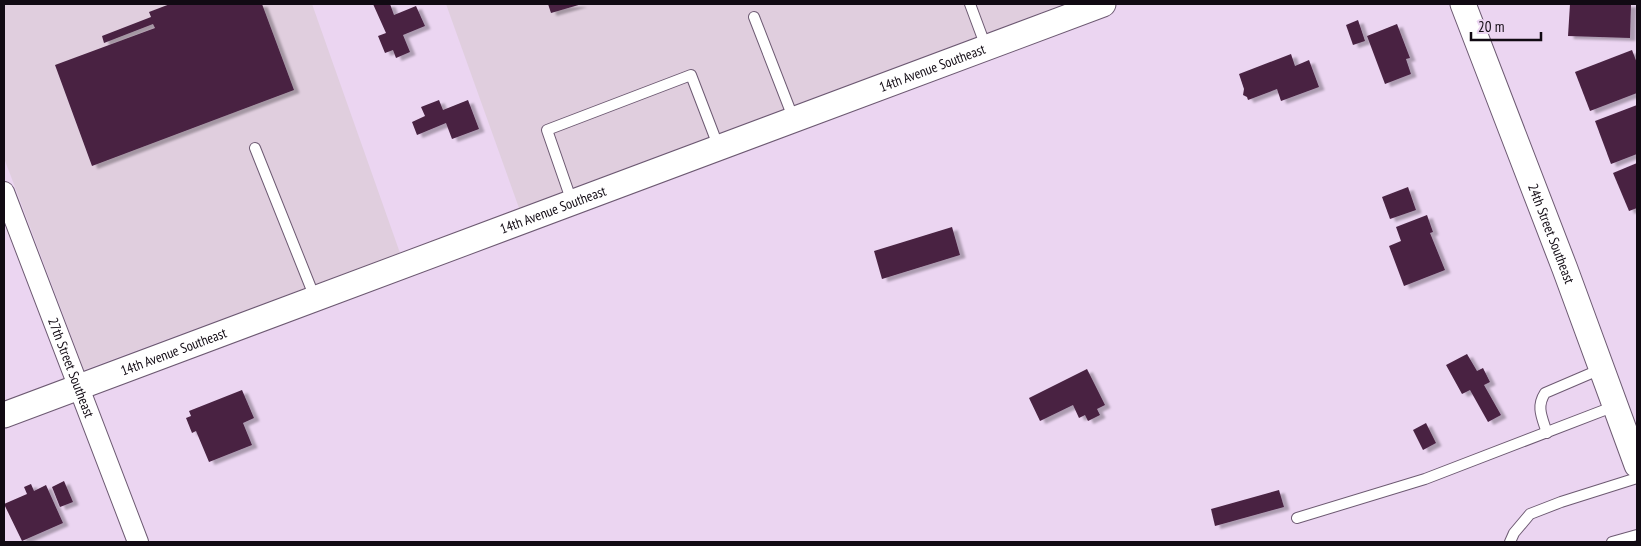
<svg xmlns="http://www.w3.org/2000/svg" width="1641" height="546" font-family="'PT Sans Narrow',sans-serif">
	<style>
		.commercial { fill: #e0cede }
		.building { fill: #482342; filter: url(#shadow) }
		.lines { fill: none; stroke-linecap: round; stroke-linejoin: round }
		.service-casing { stroke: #6d5a72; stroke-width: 12 }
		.minor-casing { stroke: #6d5a72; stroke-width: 22 }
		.tertiary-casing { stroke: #6d5a72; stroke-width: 27 }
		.service { stroke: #fff; stroke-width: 10 }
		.minor { stroke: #fff; stroke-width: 20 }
		.tertiary { stroke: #fff; stroke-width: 25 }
		.labels { text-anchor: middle; stroke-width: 5; stroke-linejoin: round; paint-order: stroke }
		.street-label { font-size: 14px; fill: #110a13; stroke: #ebd5f1 }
	</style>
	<defs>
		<filter id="shadow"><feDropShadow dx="5.5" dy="3" stdDeviation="1" flood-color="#0004"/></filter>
	</defs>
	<rect width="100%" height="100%" fill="#ebd5f1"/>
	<g class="commercial">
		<polygon points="4,4 312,4 400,253 84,370 4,158"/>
		<polygon points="446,4 1064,4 519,208"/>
	</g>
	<g class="building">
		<polygon points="170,4 262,4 294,90 92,166 55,65 155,28 153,24 104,43 102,36 151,17 149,12"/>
		<polygon points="373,4 390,4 394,15 416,6 425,26 403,35 410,52 396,58 393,50 385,53 378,36 386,33"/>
		<polygon points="548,4 582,4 551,13"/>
		<polygon points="1570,4 1631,4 1630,38 1568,36"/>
		<polygon points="1358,20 1365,41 1353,45 1346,25"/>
		<polygon points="1397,24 1410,58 1406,59 1411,74 1385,84 1367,36"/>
		<polygon points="1632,50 1637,63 1637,93 1590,111 1575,72"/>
		<polygon points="1291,54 1295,66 1309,60 1319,87 1281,101 1277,89 1248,100 1247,97 1243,95 1244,89 1239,74"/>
		<polygon points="439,100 443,110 468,100 479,129 452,139 446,123 417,135 412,122 425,116 421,107"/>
		<polygon points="1637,105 1637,154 1611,164 1595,121"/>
		<polygon points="1637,163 1637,208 1629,211 1613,173"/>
		<polygon points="1408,187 1416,210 1390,219 1382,197"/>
		<polygon points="1427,215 1433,232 1430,233 1445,270 1404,286 1389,246 1401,241 1396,227"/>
		<polygon points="952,227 960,255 882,279 874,251"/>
		<polygon points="1467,354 1477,371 1483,368 1490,382 1484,385 1501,415 1488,422 1470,390 1462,394 1446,365"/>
		<polygon points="1087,369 1105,405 1097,409 1100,415 1088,421 1085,415 1079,418 1073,405 1040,421 1029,398"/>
		<polygon points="242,390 254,418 243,423 252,445 209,462 196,431 192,433 186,418 191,416 189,411"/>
		<polygon points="1426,423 1436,443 1423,450 1413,430"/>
		<polygon points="64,481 73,502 60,507 52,487"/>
		<polygon points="31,484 34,491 46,485 63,523 22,541 4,504 27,494 24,487"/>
		<polygon points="1279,490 1284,507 1215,526 1211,509"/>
	</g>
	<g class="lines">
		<g class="service-casing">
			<g id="service">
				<polyline points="970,4 986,47"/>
				<polyline points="754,17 794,120"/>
				<polyline points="255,148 315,298"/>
				<polyline points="572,202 547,130 691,75 719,148"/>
				<path d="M1547 433C1542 417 1536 407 1545 393L1601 369"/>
				<polyline points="1297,518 1425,479 1615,406"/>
				<polyline points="1510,542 1514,533 1530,514 1561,502 1637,478"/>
				<polyline points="1612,542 1637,535"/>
			</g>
		</g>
		<g class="minor-casing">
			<g id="minor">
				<path id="s1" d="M4 192 138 542"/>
			</g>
		</g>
		<g class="tertiary-casing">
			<g id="tertiary">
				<path id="s2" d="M1463 4 1565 269 1637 465"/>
				<path id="s3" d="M4 415 1103 4"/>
			</g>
		</g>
		<use href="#service" class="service"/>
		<use href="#minor" class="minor"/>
		<use href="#tertiary" class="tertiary"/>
	</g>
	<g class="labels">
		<g class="street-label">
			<text dy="5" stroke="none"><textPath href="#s3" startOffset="991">14th Avenue Southeast</textPath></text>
			<text dy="5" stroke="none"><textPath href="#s3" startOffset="586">14th Avenue Southeast</textPath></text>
			<text dy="5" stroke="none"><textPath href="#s2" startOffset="246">24th Street Southeast</textPath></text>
			<text dy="5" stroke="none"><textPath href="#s3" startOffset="181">14th Avenue Southeast</textPath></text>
			<text dy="5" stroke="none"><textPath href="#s1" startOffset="188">27th Street Southeast</textPath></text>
		</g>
	</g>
	<rect width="1641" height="546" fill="none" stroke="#110a13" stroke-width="10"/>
	<path d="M1471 32v8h70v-8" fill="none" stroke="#110a13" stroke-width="2.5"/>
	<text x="1478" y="32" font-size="15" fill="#110a13" stroke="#ebd5f1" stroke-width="4" paint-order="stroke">20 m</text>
</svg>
